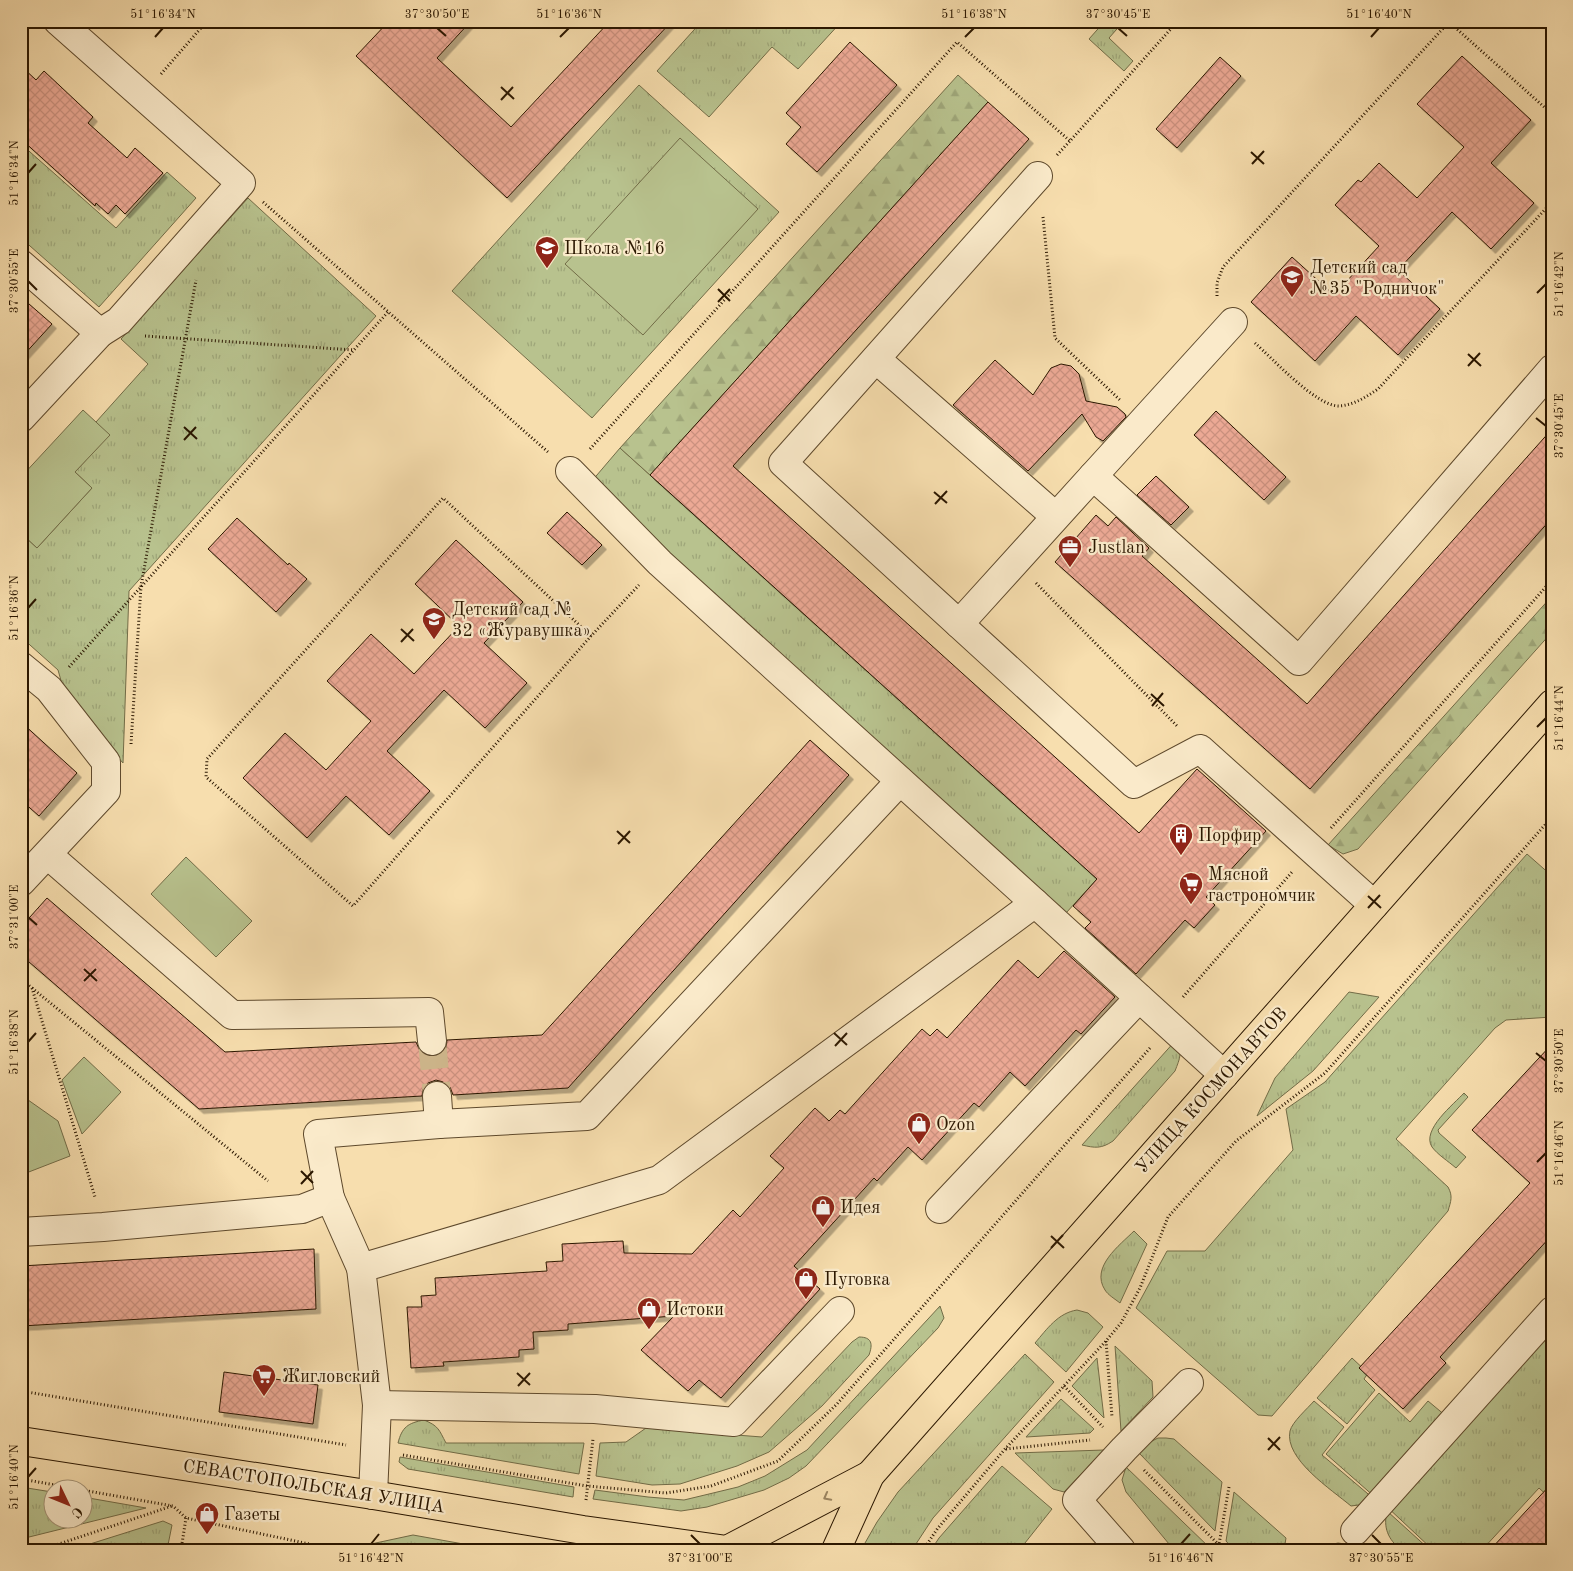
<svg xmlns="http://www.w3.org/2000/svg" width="1573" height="1571" font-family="'Old Standard TT',serif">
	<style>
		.grass { fill: url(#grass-tufts); stroke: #726c47 }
		.forest { fill: url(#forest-firs); stroke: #726c47 }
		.green { fill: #b8c28e; stroke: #726c47 }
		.building { fill: url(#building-cross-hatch); stroke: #2b1700; filter: url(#shadow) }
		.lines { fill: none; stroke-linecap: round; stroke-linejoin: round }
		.minor-tunnel { stroke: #ceb68b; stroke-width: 28; stroke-dasharray: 28 14; stroke-linecap: butt }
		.minor-casing { stroke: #5e492c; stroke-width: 30 }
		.major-casing { stroke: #2b1700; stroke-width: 30 }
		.path { stroke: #2b1700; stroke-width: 3; stroke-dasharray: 1 2.5; stroke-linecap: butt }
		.minor { stroke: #faeaca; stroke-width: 28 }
		.major { stroke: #f7deae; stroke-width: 28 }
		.oneway { stroke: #9b8460 }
		.ticks { fill: none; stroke: #2b1700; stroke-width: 2 }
		.labels { text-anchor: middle; stroke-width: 4.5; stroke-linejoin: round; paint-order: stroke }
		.poi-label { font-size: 18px; fill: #2b1700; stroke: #faeaca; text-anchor: start }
		.street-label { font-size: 18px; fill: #2b1700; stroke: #faeaca }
		.neatline { fill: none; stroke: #2b1700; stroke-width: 2 }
		.ticks-label { font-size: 12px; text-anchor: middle; fill: #2b1700 }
	</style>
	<defs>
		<pattern id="grass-tufts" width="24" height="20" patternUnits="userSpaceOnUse" patternTransform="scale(1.25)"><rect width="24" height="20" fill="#b8c28e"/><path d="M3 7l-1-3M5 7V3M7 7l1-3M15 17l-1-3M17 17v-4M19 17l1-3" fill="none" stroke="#9ea679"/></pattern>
		<pattern id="forest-firs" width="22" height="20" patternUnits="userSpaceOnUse" patternTransform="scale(1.25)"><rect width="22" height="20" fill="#b8c28e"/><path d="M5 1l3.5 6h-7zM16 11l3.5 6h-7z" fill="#9ea679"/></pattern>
		<pattern id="building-cross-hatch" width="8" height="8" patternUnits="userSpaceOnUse" patternTransform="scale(1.25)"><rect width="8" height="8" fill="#eca995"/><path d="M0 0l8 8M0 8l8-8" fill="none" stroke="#cb917f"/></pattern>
		<filter id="shadow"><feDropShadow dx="4.5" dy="4.5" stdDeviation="0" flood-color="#0004"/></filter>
	</defs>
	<rect width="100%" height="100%" fill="#f7deae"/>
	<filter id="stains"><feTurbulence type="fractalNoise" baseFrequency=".004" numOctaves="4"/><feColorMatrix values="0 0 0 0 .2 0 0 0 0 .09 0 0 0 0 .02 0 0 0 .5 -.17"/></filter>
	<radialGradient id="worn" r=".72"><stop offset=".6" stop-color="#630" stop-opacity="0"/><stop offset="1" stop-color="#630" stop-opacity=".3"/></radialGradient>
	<g class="grass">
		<polygon points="702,21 842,21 798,69 772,47 709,117 657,71"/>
		<polygon points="1105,21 1124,21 1109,38 1133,61 1124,71 1089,39"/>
		<polygon points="639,85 779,212 592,418 452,291"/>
		<polygon points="21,144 116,228 167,172 196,198 99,307 21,238"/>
		<polygon points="248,198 376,316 129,591 123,763 66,698 58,670 21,637 21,533 37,548 92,488 75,472 109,435 96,422 148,364 121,339"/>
		<polygon points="620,448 1097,879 1066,913 591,482"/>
		<path d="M1527 854 1552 876V1017L1506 1020 1495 1028 1396 1139 1448 1187C1453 1196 1451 1201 1448 1211L1272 1416 1258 1415 1136 1308 1167 1251H1205L1293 1150 1286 1109 1325 1082Z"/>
		<polygon points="1349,992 1379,997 1313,1071 1257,1116 1275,1078"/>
		<path d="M1176 1040C1183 1052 1180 1058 1175 1071L1113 1141C1101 1149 1095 1148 1082 1145Z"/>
		<path d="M1464 1093 1468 1097 1438 1130 1439 1133 1466 1157 1456 1168C1448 1161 1438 1155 1432 1147 1421 1130 1454 1104 1464 1093Z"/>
		<path d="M1134 1231 1147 1244 1120 1303C1115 1299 1108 1295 1105 1290 1090 1267 1120 1245 1134 1231Z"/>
		<polygon points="940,1306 944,1318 938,1328 806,1466 789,1478 764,1490 707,1507 681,1511 593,1499 595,1490 648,1497 684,1500 738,1487 765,1476 807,1450"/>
		<path d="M1077 1310 1088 1313 1103 1327 1066 1372 1035 1343C1047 1329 1058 1313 1077 1310Z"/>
		<path d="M859 1337C872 1337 873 1344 869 1355L822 1406 769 1452 737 1466 680 1484 652 1485 596 1476 600 1443 626 1442 646 1428 762 1437 852 1342Z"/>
		<polygon points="1540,1337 1552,1338 1552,1500 1539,1488 1482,1550 1433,1550 1385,1505"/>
		<polygon points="1115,1346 1152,1381 1153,1397 1121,1431"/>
		<polygon points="1025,1354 1054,1382 933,1518 912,1550 861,1550 877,1522 898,1492"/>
		<polygon points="1097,1358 1104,1418 1072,1386"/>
		<polygon points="1352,1358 1368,1373 1364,1379 1375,1390 1347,1424 1317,1398"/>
		<polygon points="1379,1393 1410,1422 1428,1401 1446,1416 1376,1498 1326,1454"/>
		<polygon points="1061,1399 1094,1429 1090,1433 1026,1437"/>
		<path d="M1314 1401 1344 1427 1322 1455 1374 1499 1366 1504 1351 1506C1332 1490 1284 1459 1290 1431 1292 1422 1308 1408 1314 1401Z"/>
		<path d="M424 1420C439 1426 439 1430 446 1443H584L579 1474 398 1443C402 1427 408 1423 424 1420Z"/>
		<polygon points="1158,1438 1166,1438 1174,1439 1222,1482 1215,1531 1138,1452 1148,1443"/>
		<polygon points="1104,1450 1064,1492 1053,1489 1015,1453"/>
		<polygon points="400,1457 574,1487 573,1497 408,1469 399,1462"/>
		<polygon points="1002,1466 1052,1509 1021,1548 1022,1550 931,1550 939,1538"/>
		<polygon points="1126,1467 1211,1549 1211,1550 1174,1550 1126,1492 1122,1480"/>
		<polygon points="21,1487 52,1492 52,1518 82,1518 83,1497 146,1508 21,1539"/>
		<polygon points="1234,1492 1286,1538 1284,1550 1234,1550 1226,1541"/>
		<path d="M1387 1511 1430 1550H1401C1388 1539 1383 1528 1387 1511Z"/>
		<polygon points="163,1521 172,1525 167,1550 71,1550"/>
		<polygon points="413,1535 497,1550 407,1550 371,1544"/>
		<polygon points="1338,1543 1351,1545 1358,1550 1324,1550 1329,1545"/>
	</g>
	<g class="forest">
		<polygon points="958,75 988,102 650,475 620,448"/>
		<polygon points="1552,596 1552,632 1358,849 1343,854 1328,845"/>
	</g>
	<g class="green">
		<polygon points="680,138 758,209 643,335 565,264"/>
		<polygon points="83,410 110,435 75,472 92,488 37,548 21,533 21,477"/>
		<polygon points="186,857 252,921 216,957 151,894"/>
		<polygon points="84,1057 121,1092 82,1134 62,1080"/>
		<polygon points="21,1095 58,1121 70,1156 21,1175"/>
	</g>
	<g class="building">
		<polygon points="389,21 471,21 437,58 511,127 610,21 672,21 507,198 356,56"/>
		<polygon points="850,42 897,85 817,172 786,144 801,127 786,113"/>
		<polygon points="1462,56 1531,120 1491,163 1534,203 1491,249 1452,212 1398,270 1440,309 1398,355 1356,316 1315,361 1251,302 1292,257 1334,295 1379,246 1335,205 1358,180 1361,182 1379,163 1417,198 1464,147 1417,104"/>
		<polygon points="1220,57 1241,76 1177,148 1156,129"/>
		<polygon points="21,66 36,80 44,71 93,117 88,123 127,158 135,148 163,173 125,214 116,205 108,214 96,203 95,206 21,139"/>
		<polygon points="988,102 1029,139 733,466 1139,833 1197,769 1266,831 1206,897 1215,905 1194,928 1185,920 1136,974 1085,928 1091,922 1073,906 1097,879 650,475"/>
		<polygon points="21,297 52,324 21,358"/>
		<polygon points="995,360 1033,395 1051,368 1061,364 1071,366 1079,374 1086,401 1117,407 1125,414 1126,417 1103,441 1096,437 1082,414 1028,471 953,405"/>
		<polygon points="1216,411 1286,477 1264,500 1194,435"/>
		<polygon points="1552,429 1552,518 1310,789 1055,562 1096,515 1108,526 1116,517 1149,548 1142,556 1307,704"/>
		<polygon points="1156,476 1189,507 1171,525 1137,495"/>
		<polygon points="567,512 602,545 582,565 547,533"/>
		<polygon points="237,518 288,565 289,563 307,579 276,612 208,549"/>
		<polygon points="456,540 523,602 484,643 527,683 485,728 444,690 387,751 430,791 389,835 346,796 307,838 243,778 285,733 326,770 371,721 327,681 371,634 414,674 459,626 415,584"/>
		<polygon points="21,722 77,773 39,816 21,800"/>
		<polygon points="810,740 849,775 568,1088 453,1095 450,1087 443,1082 436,1080 428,1083 423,1089 422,1096 199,1109 21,955 21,927 47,898 225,1052 416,1042 420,1051 425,1055 433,1057 442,1053 446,1048 447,1040 542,1035"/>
		<polygon points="1064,951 1115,997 1081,1034 1076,1030 1025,1086 1010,1072 979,1107 974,1103 922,1160 908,1147 877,1181 874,1178 794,1266 820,1289 721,1398 699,1380 688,1391 641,1350 674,1316 568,1324 568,1330 533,1332 534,1349 519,1350 519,1357 443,1362 444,1366 411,1368 407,1307 422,1307 421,1296 436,1295 435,1278 547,1271 546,1262 563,1261 562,1244 623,1241 624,1253 692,1254 733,1210 740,1217 784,1168 770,1156 815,1108 829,1121 840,1110 845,1114 922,1029 930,1036 937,1029 947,1038 1018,960 1038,978"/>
		<polygon points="1552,1044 1552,1235 1440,1357 1446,1363 1403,1409 1359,1368 1530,1183 1472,1130"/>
		<polygon points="314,1249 316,1309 21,1326 21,1266"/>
		<polygon points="224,1372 318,1385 313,1424 219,1412"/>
		<polygon points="1552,1483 1552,1550 1490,1550"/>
	</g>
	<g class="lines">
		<polyline class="minor-tunnel" points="432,1041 437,1096"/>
		<g class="minor-casing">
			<g id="minor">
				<polyline points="58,21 241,183 119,321 100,333"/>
				<polyline points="1038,176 783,463 1134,784 1200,749 1374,905"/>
				<polyline points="21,264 100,333 21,418"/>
				<polyline points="876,359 1055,516"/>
				<polyline points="570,471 660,563 1035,903"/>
				<polyline points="1093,476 1233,322"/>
				<polyline points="959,624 1093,476 1299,661 1552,369"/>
				<polyline points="21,666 49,689 106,762 106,791 21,882"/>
				<polyline points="48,855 232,1015 429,1012 432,1041"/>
				<polyline points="437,1096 439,1124"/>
				<polyline points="330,1198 318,1134 439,1124 587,1116 900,781"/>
				<polyline points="940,1209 1139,998"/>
				<polyline points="21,1232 103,1227 302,1209 330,1198 361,1268"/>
				<polyline points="377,1405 595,1409 734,1422 840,1311"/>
				<polyline points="373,1495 377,1405 361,1268 659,1180 1035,903 1224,1075"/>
				<polyline points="1355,1531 1552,1311"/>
				<polyline points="1121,1550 1077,1500 1124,1449 1189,1383"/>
			</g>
		</g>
		<g class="major-casing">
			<g id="major">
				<polyline points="21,1441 373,1495 583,1530 727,1550 870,1475"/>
				<polyline points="836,1550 870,1475 1552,704"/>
			</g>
		</g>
		<g class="path">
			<polyline points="1167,21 1173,27"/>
			<polyline points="161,74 207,21"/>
			<polyline points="1057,155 1070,141"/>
			<polyline points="263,202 548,452"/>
			<polyline points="1043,217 1055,338 1121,401"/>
			<polyline points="1217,296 1217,283 1223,267 1449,22 1552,114"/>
			<polyline points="145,336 354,350"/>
			<path d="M1255 343C1273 359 1316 406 1339 406 1354 405 1366 397 1378 389L1552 202"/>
			<polyline points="590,449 957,42 1070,141 1178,21"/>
			<polyline points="1036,583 1178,727"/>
			<polyline points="591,636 443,498 207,759 206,777 353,906 591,636 639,585"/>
			<polyline points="69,667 388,312"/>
			<polyline points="131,744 141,586 196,280"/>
			<polyline points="1331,828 1552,580"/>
			<polyline points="21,979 32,988 95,1197"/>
			<polyline points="32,988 268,1181"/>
			<polyline points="1183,997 1292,872"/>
			<polyline points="1106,1341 1112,1417"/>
			<polyline points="1064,1386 1103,1427"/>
			<polyline points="21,1391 346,1445"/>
			<polyline points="1006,1449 1090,1440"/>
			<polyline points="403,1455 587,1486 666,1493 711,1486 778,1461 837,1404 1150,1048"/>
			<polyline points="1144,1470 1224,1550"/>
			<polyline points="21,1479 73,1488"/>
			<polyline points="82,1490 173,1506 186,1518 338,1550"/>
			<polyline points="586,1500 593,1439"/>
			<polyline points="41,1550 172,1506"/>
			<polyline points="181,1550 186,1518"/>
			<polyline points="923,1550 938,1528 1005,1449 1106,1341 1121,1323 1140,1288 1168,1217 1236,1141 1325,1073 1552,817"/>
			<polyline points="1218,1550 1229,1487"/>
			<polyline points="1292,1550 1293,1544"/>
		</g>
		<use href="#minor" class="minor"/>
		<use href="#major" class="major"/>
	</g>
	<defs><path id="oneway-chevron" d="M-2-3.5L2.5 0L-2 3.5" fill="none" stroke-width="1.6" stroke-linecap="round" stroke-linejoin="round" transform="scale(1.25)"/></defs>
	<use class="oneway" href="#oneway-chevron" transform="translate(827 1497) rotate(152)"/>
	<path class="ticks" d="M437 28 446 36M1118 28 1127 36M155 37 163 28M560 37 569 28M965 37 974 28M1371 37 1379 28M501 87 514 99M501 100 513 87M1251 152 1264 164M1252 164 1264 151M28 173 36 164M28 281 37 290M718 289 730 301M1537 293 1546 284M718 302 730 289M1468 354 1481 366M1468 366 1480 353M1536 418 1546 426M184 427 197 439M184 440 196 427M934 492 947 503M935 504 947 491M28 608 36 599M401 629 414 641M401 642 413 629M1151 694 1164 706M1152 706 1163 693M1537 727 1546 718M617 831 630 843M618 844 630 831M1368 896 1381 908M1368 908 1380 895M28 917 37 925M84 969 97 981M84 981 96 969M834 1033 847 1045M28 1042 36 1033M835 1046 847 1033M1536 1053 1546 1061M1537 1162 1546 1153M301 1171 313 1183M301 1184 313 1171M1051 1236 1064 1248M1051 1248 1063 1235M517 1373 530 1385M518 1386 530 1373M1268 1438 1280 1450M1268 1450 1280 1437M28 1477 36 1468M691 1535 700 1544M1372 1535 1381 1544M371 1544 379 1534M1181 1544 1190 1534"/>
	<defs>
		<g id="school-pin" transform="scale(1.25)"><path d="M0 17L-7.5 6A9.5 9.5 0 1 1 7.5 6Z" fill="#8f2418" stroke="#faeaca"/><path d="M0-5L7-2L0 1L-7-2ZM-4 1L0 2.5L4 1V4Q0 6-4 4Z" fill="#fff"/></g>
		<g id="office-pin" transform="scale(1.25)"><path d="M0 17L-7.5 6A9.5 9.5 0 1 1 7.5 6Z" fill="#8f2418" stroke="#faeaca"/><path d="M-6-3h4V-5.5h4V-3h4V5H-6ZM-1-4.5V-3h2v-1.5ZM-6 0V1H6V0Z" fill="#fff"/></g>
		<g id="building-pin" transform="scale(1.25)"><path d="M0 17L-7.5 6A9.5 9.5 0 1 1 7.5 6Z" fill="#8f2418" stroke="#faeaca"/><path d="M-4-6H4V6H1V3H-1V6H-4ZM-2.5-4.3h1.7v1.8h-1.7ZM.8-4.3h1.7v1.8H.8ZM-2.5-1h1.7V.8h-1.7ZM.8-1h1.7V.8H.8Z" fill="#fff"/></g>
		<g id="supermarket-pin" transform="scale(1.25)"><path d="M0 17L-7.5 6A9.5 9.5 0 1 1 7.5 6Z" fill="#8f2418" stroke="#faeaca"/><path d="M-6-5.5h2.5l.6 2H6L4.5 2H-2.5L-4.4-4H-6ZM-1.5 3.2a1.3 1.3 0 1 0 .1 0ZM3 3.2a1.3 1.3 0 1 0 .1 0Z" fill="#fff"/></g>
		<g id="shop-pin" transform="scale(1.25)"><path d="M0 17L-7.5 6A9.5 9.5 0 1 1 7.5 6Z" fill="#8f2418" stroke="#faeaca"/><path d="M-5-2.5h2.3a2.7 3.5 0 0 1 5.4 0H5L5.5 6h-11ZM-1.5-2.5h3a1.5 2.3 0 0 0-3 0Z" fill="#fff"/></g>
	</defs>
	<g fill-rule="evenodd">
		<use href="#school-pin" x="547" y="248"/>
		<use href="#school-pin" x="1292" y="277"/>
		<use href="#office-pin" x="1070" y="547"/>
		<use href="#school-pin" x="434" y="619"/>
		<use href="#building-pin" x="1181" y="835"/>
		<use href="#supermarket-pin" x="1191" y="884"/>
		<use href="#shop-pin" x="919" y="1124"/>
		<use href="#shop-pin" x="823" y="1207"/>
		<use href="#shop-pin" x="806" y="1279"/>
		<use href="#shop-pin" x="649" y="1309"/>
		<use href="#supermarket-pin" x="264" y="1376"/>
		<use href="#shop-pin" x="207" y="1514"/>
	</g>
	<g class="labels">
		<g class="poi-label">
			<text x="564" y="254">Школа №16</text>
			<text x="1310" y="273">Детский сад<tspan x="1310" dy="21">№35 "Родничок"</tspan></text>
			<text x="1088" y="553">Justlan</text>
			<text x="452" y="615">Детский сад №<tspan x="452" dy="21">32 «Журавушка»</tspan></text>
			<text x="1198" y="841">Порфир</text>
			<text x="1208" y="880">Мясной<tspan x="1208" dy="21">гастрономчик</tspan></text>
			<text x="936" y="1130">Ozon</text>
			<text x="840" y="1213">Идея</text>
			<text x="824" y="1285">Пуговка</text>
			<text x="666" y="1315">Истоки</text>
			<text x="282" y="1382">Жигловский</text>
			<text x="224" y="1520">Газеты</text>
		</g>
		<g class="street-label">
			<text transform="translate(1211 1090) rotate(-48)" y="6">УЛИЦА КОСМОНАВТОВ</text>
			<text transform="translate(314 1486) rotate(9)" y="6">СЕВАСТОПОЛЬСКАЯ УЛИЦА</text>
		</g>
	</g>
	<rect width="1573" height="1571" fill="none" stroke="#f7deae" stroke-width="55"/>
	<g transform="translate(68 1504) rotate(133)"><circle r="24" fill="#faeaca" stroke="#a79679"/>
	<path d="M0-4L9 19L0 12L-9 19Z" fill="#8f2418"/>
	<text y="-8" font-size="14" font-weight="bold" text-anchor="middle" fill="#2b1700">С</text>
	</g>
	<rect x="28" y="28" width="1518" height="1516" class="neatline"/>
	<g class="ticks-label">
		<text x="163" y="18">51°16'34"N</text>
		<text x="437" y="18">37°30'50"E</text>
		<text x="569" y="18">51°16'36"N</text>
		<text x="974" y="18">51°16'38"N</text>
		<text x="1118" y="18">37°30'45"E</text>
		<text x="1379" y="18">51°16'40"N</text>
		<text transform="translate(14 173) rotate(-90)" y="4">51°16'34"N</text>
		<text transform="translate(14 281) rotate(-90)" y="4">37°30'55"E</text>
		<text transform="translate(1559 284) rotate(-90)" y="4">51°16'42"N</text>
		<text transform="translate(1559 426) rotate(-90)" y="4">37°30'45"E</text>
		<text transform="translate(14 608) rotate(-90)" y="4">51°16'36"N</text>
		<text transform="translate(1559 718) rotate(-90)" y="4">51°16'44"N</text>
		<text transform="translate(14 917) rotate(-90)" y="4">37°31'00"E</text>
		<text transform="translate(14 1042) rotate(-90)" y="4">51°16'38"N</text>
		<text transform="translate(1559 1061) rotate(-90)" y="4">37°30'50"E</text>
		<text transform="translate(1559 1153) rotate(-90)" y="4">51°16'46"N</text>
		<text transform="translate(14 1477) rotate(-90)" y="4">51°16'40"N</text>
		<text x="371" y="1562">51°16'42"N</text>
		<text x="700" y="1562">37°31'00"E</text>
		<text x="1181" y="1562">51°16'46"N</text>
		<text x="1381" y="1562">37°30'55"E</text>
	</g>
	<rect width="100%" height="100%" filter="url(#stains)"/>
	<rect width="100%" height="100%" fill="url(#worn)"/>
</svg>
